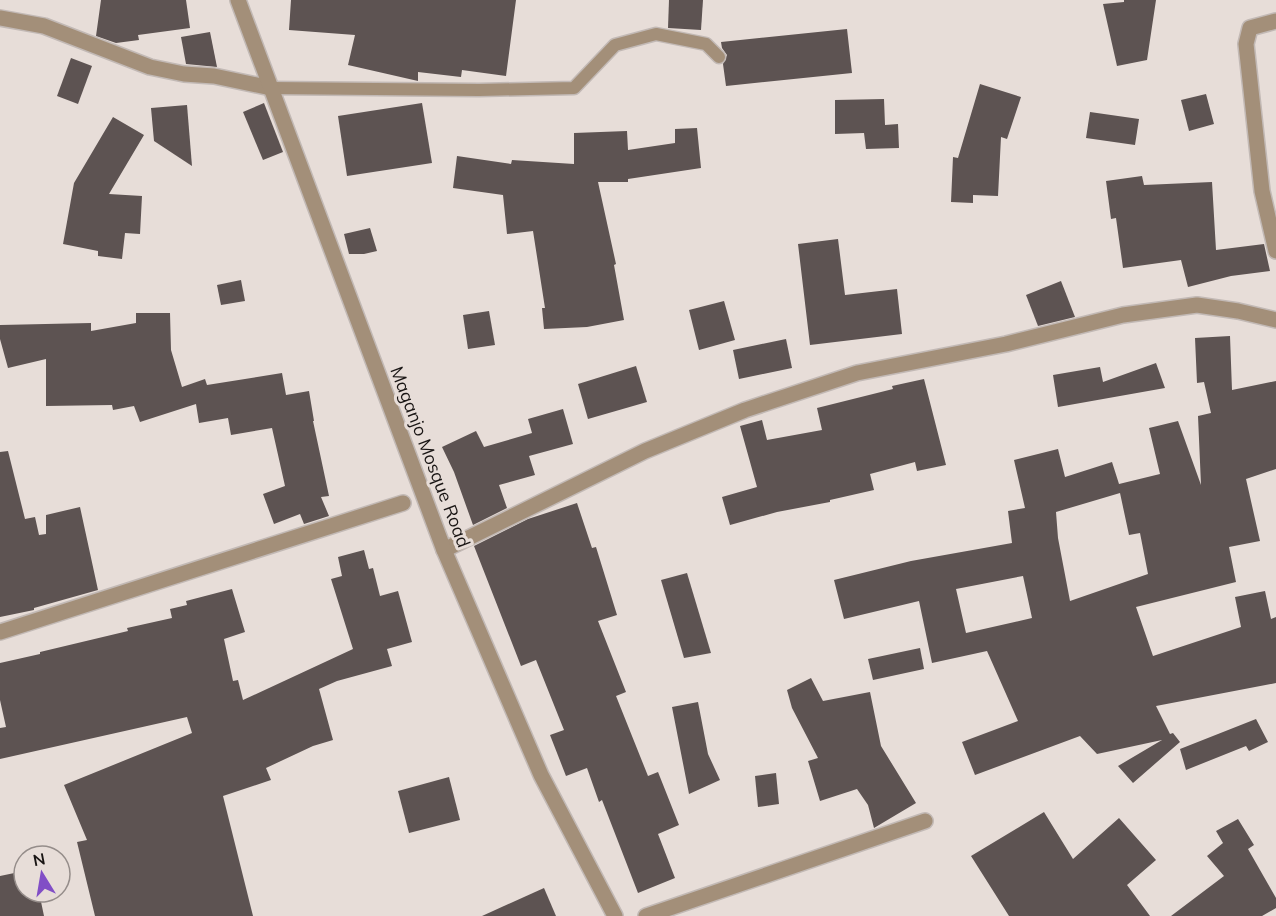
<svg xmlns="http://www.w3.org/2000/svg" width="1276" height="916" font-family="Mulish,sans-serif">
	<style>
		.building { fill: #5d5352; fill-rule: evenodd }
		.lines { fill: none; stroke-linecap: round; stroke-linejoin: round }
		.service-casing { stroke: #c2b9b5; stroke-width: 15 }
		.minor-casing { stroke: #c2b9b5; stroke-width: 18 }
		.tertiary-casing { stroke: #c2b9b5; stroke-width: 18 }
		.service { stroke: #a38f79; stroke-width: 12 }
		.minor { stroke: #a38f79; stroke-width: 15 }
		.tertiary { stroke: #a38f79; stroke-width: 15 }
		.labels { text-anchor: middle; stroke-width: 6; stroke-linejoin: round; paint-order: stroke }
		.street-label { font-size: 18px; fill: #191514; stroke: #e7ddd8 }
	</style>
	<rect width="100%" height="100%" fill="#e7ddd8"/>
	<g class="building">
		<polygon points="101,0 186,0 190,28 138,35 139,40 116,43 96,36"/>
		<polygon points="291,0 516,0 506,76 462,70 461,77 418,72 418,81 348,65 355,35 289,30"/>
		<polygon points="669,0 703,0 701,30 668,28"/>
		<polygon points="1124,0 1156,0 1147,60 1117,66 1103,4 1124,2"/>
		<polygon points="847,29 852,73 726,86 723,64 727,55 722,48 721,42"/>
		<polygon points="210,32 217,67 186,64 181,37"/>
		<polygon points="71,58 92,66 78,104 57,96"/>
		<polygon points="980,84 1021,97 1007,139 1001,137 998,196 973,195 973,203 951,202 953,157 958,158"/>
		<polygon points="1206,94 1214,124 1189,131 1181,100"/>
		<polygon points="884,99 885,125 898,124 899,148 866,149 864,133 835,134 835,100"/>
		<polygon points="264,103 283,152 263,160 243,112"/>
		<polygon points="422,103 432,163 347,176 338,116"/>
		<polygon points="187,105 192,166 154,141 151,108"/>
		<polygon points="1090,112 1139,119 1135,145 1086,138"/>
		<polygon points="113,117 144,135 109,194 142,196 140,234 125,233 122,259 98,256 98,251 63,244 74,183"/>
		<polygon points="697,128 701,168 628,179 628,182 598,182 616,264 614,265 624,320 587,327 544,329 542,308 545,308 533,231 507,234 503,195 453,188 457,156 511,164 512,160 574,164 574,133 627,131 628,150 675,143 675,129"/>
		<polygon points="1142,176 1144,185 1212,182 1216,250 1264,244 1270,271 1231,276 1188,287 1181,260 1123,268 1116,218 1111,219 1106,181"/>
		<polygon points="370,228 377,251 364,254 349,254 344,234"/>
		<polygon points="838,239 845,295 897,289 902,334 810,345 798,244"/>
		<polygon points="241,280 245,301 221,305 217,285"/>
		<polygon points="1061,281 1075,317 1038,326 1026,295"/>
		<polygon points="724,301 735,340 699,350 689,310"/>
		<polygon points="489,311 495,345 468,349 463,315"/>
		<polygon points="136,313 170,313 171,350 182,387 205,379 207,385 282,373 286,395 309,391 314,421 313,421 329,496 321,497 329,516 304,524 300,514 274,524 263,494 285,486 272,428 231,435 228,418 199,423 196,404 140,422 134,406 113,410 112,405 46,406 46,359 8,368 0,339 0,325 91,323 91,331 136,323"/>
		<path d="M1230 336 1232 390 1276 381V469L1246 479 1260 541 1229 547 1236 582 1136 607 1153 656 1241 627 1235 597 1265 591 1271 619 1276 617V683L1156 706 1170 734 1173 733 1180 742 1133 783 1118 766 1162 740 1097 754 1080 736 975 775 962 742 1018 721 987 651 932 663 919 601 844 619 834 580 911 561 1012 543 1008 511 1025 508 1014 460 1058 449 1065 477 1112 462 1119 484 1160 474 1149 428 1178 421 1201 485 1198 416 1211 413 1204 382 1197 383 1195 338ZM1120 493 1129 535 1140 533 1148 574 1070 601 1058 538 1056 512ZM1023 576 1032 618 966 633 956 589Z"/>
		<polygon points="786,339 792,368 739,379 733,350"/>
		<polygon points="1156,363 1165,388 1058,407 1053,375 1100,367 1103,382"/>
		<polygon points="636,366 647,402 588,419 578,384"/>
		<polygon points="924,379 946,465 917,471 915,462 870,474 874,490 830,500 830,502 777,512 730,525 722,497 757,487 740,426 762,420 767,440 822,430 817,408 893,389 892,386"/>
		<polygon points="563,409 573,444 529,456 535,475 499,485 507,508 473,525 454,472 442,447 476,431 484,447 532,433 528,419"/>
		<polygon points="8,451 25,519 35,517 39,535 46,534 46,515 80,507 98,590 34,608 34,610 0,617 0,452"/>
		<polygon points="577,503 592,548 596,547 617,615 598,621 626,692 616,696 648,776 658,772 679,825 658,834 675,878 638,893 602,800 599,802 587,768 566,776 550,735 564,730 536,660 521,666 474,546 528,519"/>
		<polygon points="364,550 369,569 373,568 380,596 398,591 412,642 387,649 392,666 337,681 319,689 333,740 313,746 266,768 271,780 223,796 253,916 95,916 77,842 87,840 64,785 192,733 187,717 0,759 0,728 6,727 0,700 0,663 40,654 40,652 128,631 127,628 172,618 170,609 187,605 186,601 232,589 245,632 224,639 233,681 238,680 243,700 353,649 331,579 342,576 338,557"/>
		<polygon points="687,573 711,653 684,658 661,580"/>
		<polygon points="920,648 924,669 873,680 868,659"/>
		<polygon points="811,678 823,701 870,692 881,746 916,803 874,828 868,805 857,789 820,801 808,761 818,758 792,708 787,690"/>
		<polygon points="698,702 708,754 720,780 689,794 672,707"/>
		<polygon points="1256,719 1268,742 1249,751 1246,746 1186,770 1180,749"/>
		<polygon points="776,773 779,804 758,807 755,776"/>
		<polygon points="449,777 460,820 409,833 398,791"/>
		<polygon points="1044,812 1073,859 1119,818 1156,860 1127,885 1150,916 1009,916 971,856"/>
		<polygon points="1238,819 1254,845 1248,849 1276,898 1276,908 1262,916 1171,916 1224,876 1207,856 1223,843 1216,831"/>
		<polygon points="24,871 24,892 39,892 44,916 0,916 0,876"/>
		<polygon points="544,888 556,916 482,916"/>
	</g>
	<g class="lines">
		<g class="service-casing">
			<polyline id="service" points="271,88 479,90 574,88 615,45 656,34 706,44 719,57"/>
		</g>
		<g class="minor-casing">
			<g id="minor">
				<polyline points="0,18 44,26 150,67 184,74 214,76 271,88"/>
				<polyline points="1276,21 1250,28 1246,44 1262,191 1276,251"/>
				<polyline points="444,550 645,451 745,410 857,373 1006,344 1123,315 1197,305 1238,311 1276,320"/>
				<polyline points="0,632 403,503"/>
				<polyline points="646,916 925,821"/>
			</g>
		</g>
		<g class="tertiary-casing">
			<polyline id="tertiary" points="238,0 444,550 541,775 615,916"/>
		</g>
		<use href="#service" class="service"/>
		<use href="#minor" class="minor"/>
		<use href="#tertiary" class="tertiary"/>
	</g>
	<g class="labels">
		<g class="street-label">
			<text transform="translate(430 457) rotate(69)" y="6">Maganjo Mosque Road</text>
		</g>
	</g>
	<g transform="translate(42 874) rotate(349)"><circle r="28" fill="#e7ddd8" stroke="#958d8a" stroke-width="1.5"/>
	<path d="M0-4.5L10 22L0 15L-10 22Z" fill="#814ec6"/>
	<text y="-9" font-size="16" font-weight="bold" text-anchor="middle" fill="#191514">N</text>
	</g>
</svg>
